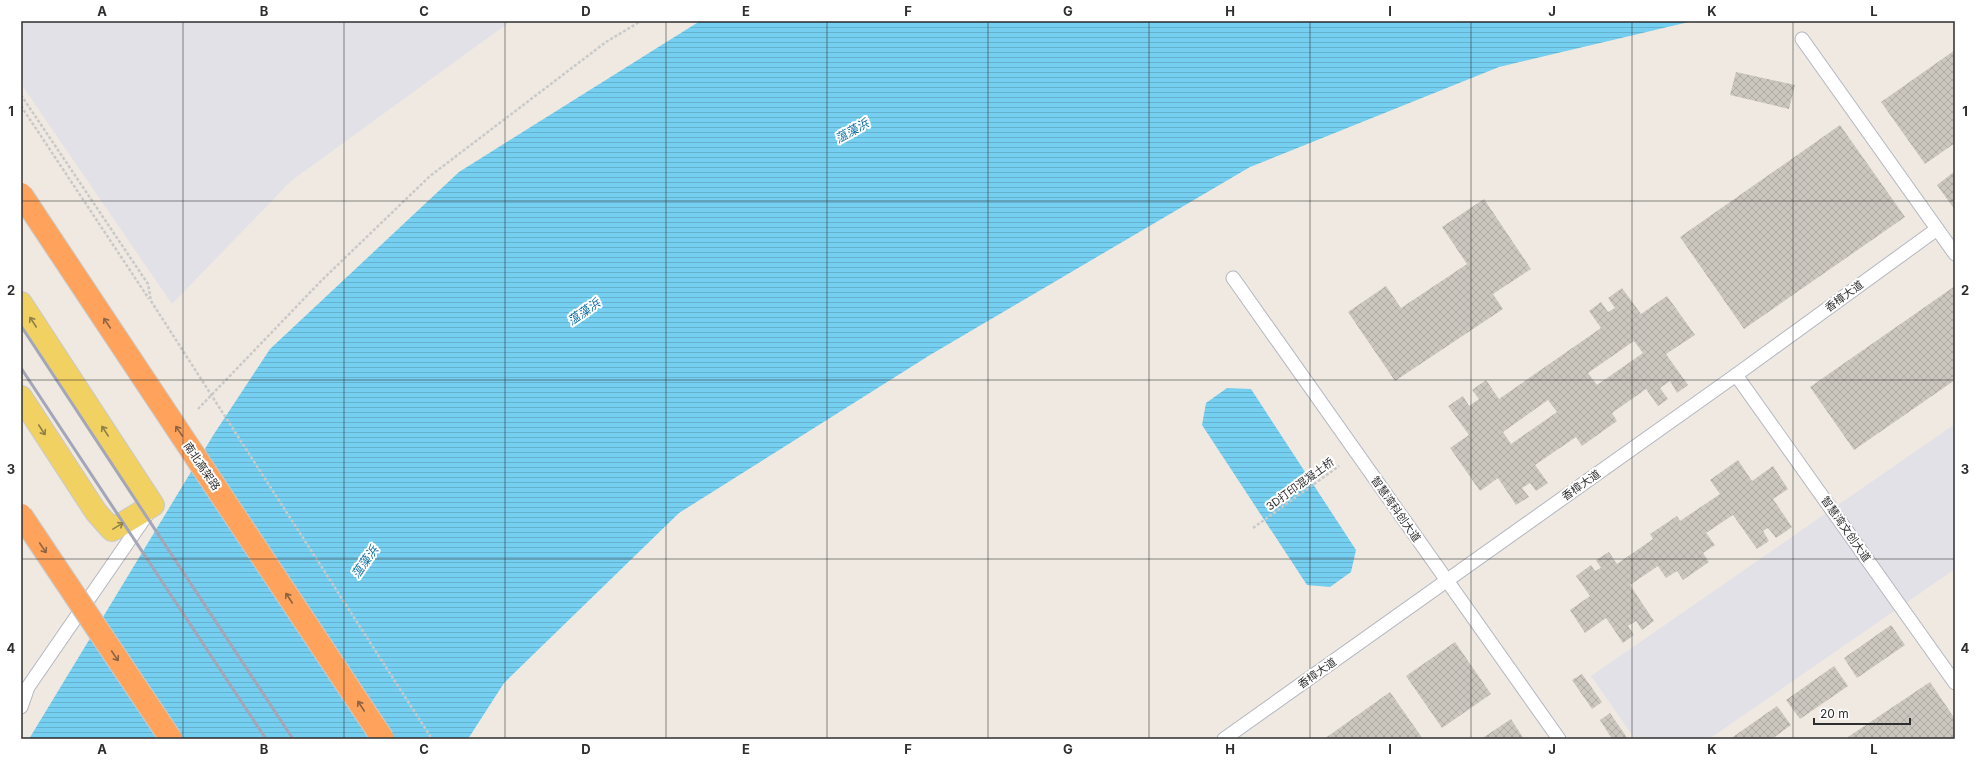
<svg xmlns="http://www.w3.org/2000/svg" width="1976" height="760" font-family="Inter,'Noto Sans SC',sans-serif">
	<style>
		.industrial { fill: #e3e1e8 }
		.water { fill: url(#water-rules) }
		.building { fill: url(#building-cross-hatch); fill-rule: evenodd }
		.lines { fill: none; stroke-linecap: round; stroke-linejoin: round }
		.lane-casing { stroke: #b4b7c1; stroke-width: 15 }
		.primary-casing { stroke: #c9c9c9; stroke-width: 24 }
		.path { stroke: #c9c9c9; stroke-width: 2.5; stroke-dasharray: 3 2; stroke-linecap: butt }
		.lane { stroke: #fff; stroke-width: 13 }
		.primary { stroke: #f2d163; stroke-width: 22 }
		.rail { stroke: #a3a6b8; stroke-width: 3 }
		.highway-bridge-casing { stroke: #c9c9c9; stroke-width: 24; stroke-linecap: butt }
		.path-bridge { stroke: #c9c9c9; stroke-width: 2.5; stroke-dasharray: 3 2; stroke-linecap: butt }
		.highway-bridge { stroke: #ffa35c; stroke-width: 22 }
		.oneway { stroke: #908048 }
		.oneway2 { stroke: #8c6343 }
		.grid { fill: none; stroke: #2e2e2e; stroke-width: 1; stroke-opacity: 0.55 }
		.labels { text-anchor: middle; stroke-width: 4; stroke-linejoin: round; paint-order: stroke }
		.street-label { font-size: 11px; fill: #2e2e2e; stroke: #fff }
		.water-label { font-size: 12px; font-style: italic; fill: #0d6fa3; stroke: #fff }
		.neatline { fill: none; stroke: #2e2e2e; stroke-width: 1.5 }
		.grid-label { font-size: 13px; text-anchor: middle; font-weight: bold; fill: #2e2e2e }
	</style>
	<defs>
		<pattern id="water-rules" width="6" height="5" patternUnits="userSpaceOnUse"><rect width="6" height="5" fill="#75cff0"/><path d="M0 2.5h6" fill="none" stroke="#66b2ce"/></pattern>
		<pattern id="building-cross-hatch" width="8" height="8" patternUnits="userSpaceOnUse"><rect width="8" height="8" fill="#cbc7bf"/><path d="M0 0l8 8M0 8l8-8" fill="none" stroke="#afaba4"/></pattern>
	</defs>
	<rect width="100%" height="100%" fill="#efe9e1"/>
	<g class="industrial">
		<polygon points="21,21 511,21 291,181 172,304 21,84"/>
		<polygon points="1955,424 1955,569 1709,739 1635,739 1591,676"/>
	</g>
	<g class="water">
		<polygon points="700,21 1693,21 1499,67 1250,167 930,355 679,513 504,683 468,739 29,739 214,434 270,349 459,172"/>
		<polygon points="1227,388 1251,389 1356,550 1351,572 1330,587 1307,585 1202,425 1206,403"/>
	</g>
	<g class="building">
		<polygon points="1955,50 1955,143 1925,164 1881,102"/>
		<polygon points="1736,72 1795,85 1789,109 1730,95"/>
		<polygon points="1840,125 1905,217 1744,329 1680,237"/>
		<polygon points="1955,171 1955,210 1937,185"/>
		<polygon points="1484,199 1531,269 1493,294 1503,309 1395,381 1348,312 1386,286 1401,308 1467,264 1442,227"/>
		<polygon points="1955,286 1955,380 1854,450 1810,387"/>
		<path d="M1622 288 1641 314 1667 296 1695 335 1666 354 1688 385 1677 393 1670 381 1660 388 1668 399 1658 406 1646 389 1612 413 1617 421 1582 446 1576 437 1535 465 1548 483 1536 491 1530 483 1522 488 1529 497 1516 505 1498 478 1480 491 1450 448 1469 435 1448 406 1463 396 1469 406 1479 399 1472 390 1486 380 1499 399 1601 328 1589 311 1601 302 1608 312 1615 308 1608 298ZM1634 341 1643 353 1597 385 1588 373ZM1548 400 1557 412 1511 444 1503 432Z"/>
		<polygon points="1738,460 1752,481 1773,466 1788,489 1773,499 1792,527 1776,538 1768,528 1763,531 1769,541 1757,549 1733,515 1706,533 1715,545 1703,553 1709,562 1683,580 1677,571 1666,578 1658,566 1630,585 1654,621 1642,630 1636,621 1628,626 1634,635 1623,643 1606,618 1585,633 1570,610 1590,596 1576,576 1591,565 1595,571 1601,568 1596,560 1609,552 1617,564 1653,539 1650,534 1677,516 1680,521 1720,494 1710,480"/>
		<polygon points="1891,625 1905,645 1857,678 1844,658"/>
		<polygon points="1455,642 1491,694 1442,728 1406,676"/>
		<polygon points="1834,666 1848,686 1800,719 1786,700"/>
		<polygon points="1582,674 1602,702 1592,709 1572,680"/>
		<polygon points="1930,682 1955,719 1955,739 1845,739"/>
		<polygon points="1390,692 1423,739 1324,739"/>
		<polygon points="1777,706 1791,725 1772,739 1730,739"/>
		<polygon points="1610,713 1628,739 1612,739 1600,720"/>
		<polygon points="1511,719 1524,739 1481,739"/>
	</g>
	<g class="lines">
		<g class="lane-casing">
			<g id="lane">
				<polyline points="1802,39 1955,254"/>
				<polyline points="1233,278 1559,739"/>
				<polyline points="1736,375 1955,683"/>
				<polyline points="21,707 28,687 148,513"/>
				<polyline points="1224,739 1736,375 1937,229"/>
			</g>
		</g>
		<g class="primary-casing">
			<polyline id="primary" points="21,303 153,505 112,530 96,512 21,397"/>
		</g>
		<g class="path">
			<polyline points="21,95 148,284 151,301"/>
			<polyline points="21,106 149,299"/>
			<polyline points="198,409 322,280 430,176 606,42 641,21"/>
			<polyline points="1253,528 1339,466"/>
		</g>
		<use href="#lane" class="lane"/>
		<use href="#primary" class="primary"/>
		<g class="rail">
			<polyline points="21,326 293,739"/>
			<polyline points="21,368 266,739"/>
		</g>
		<g class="highway-bridge-casing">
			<g id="highway-bridge">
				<polyline points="21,194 383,739"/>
				<polyline points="21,515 171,739"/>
			</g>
		</g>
		<polyline class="path-bridge" points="151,301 432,739"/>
		<use href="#highway-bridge" class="highway-bridge"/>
	</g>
	<defs><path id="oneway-shaft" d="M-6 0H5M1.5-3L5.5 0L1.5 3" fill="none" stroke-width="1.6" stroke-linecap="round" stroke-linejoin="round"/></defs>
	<g class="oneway">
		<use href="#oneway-shaft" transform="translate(33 322) rotate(-123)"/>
		<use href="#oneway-shaft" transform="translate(42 430) rotate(57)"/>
		<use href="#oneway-shaft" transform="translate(105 431) rotate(-123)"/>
		<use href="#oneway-shaft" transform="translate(118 526) rotate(-31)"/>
	</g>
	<g class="oneway2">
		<use href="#oneway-shaft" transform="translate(107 323) rotate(-124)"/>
		<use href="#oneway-shaft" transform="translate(179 431) rotate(-124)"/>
		<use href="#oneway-shaft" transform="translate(43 548) rotate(56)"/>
		<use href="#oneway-shaft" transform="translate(289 598) rotate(-123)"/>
		<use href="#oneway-shaft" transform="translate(115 656) rotate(56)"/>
		<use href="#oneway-shaft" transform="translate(361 706) rotate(-123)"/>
	</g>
	<path class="grid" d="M183 21V739M344 21V739M505 21V739M666 21V739M827 21V739M988 21V739M1149 21V739M1310 21V739M1471 21V739M1632 21V739M1793 21V739M21 201H1955M21 380H1955M21 559H1955"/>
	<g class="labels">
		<g class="street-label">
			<text transform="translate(1844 296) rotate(-36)" y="4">香樟大道</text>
			<text transform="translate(202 466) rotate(56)" y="4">南北高架路</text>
			<text transform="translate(1300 484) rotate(-36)" y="4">3D打印混凝土桥</text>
			<text transform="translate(1581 485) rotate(-35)" y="4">香樟大道</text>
			<text transform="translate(1396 509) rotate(55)" y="4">智慧湾科创大道</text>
			<text transform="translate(1846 529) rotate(55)" y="4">智慧湾文创大道</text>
			<text transform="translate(1317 673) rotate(-35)" y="4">香樟大道</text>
		</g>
		<g class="water-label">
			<text transform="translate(852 131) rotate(-29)" y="4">蕰藻浜</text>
			<text transform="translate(584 312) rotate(-35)" y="4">蕰藻浜</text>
			<text transform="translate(365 562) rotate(-55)" y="4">蕰藻浜</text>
		</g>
	</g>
	<rect width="1976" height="760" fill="none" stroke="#ffffff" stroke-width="44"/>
	<path d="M1814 718v6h96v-6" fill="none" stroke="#2e2e2e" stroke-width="2"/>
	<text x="1820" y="718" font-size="12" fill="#2e2e2e" stroke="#ffffff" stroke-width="3" paint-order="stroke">20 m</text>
	<rect x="22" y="22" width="1932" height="716" class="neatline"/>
	<g class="grid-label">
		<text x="102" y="16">A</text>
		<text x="264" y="16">B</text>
		<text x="424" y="16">C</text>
		<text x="586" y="16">D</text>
		<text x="746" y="16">E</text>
		<text x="908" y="16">F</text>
		<text x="1068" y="16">G</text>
		<text x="1230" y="16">H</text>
		<text x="1390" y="16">I</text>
		<text x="1552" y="16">J</text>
		<text x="1712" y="16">K</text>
		<text x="1874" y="16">L</text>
		<text x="11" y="116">1</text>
		<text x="1965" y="116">1</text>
		<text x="11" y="295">2</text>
		<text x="1965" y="295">2</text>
		<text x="11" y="474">3</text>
		<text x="1965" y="474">3</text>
		<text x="11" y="653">4</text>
		<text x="1965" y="653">4</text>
		<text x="102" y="754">A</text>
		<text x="264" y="754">B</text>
		<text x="424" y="754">C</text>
		<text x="586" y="754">D</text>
		<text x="746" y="754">E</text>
		<text x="908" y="754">F</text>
		<text x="1068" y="754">G</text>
		<text x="1230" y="754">H</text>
		<text x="1390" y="754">I</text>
		<text x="1552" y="754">J</text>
		<text x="1712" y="754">K</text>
		<text x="1874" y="754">L</text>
	</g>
</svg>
